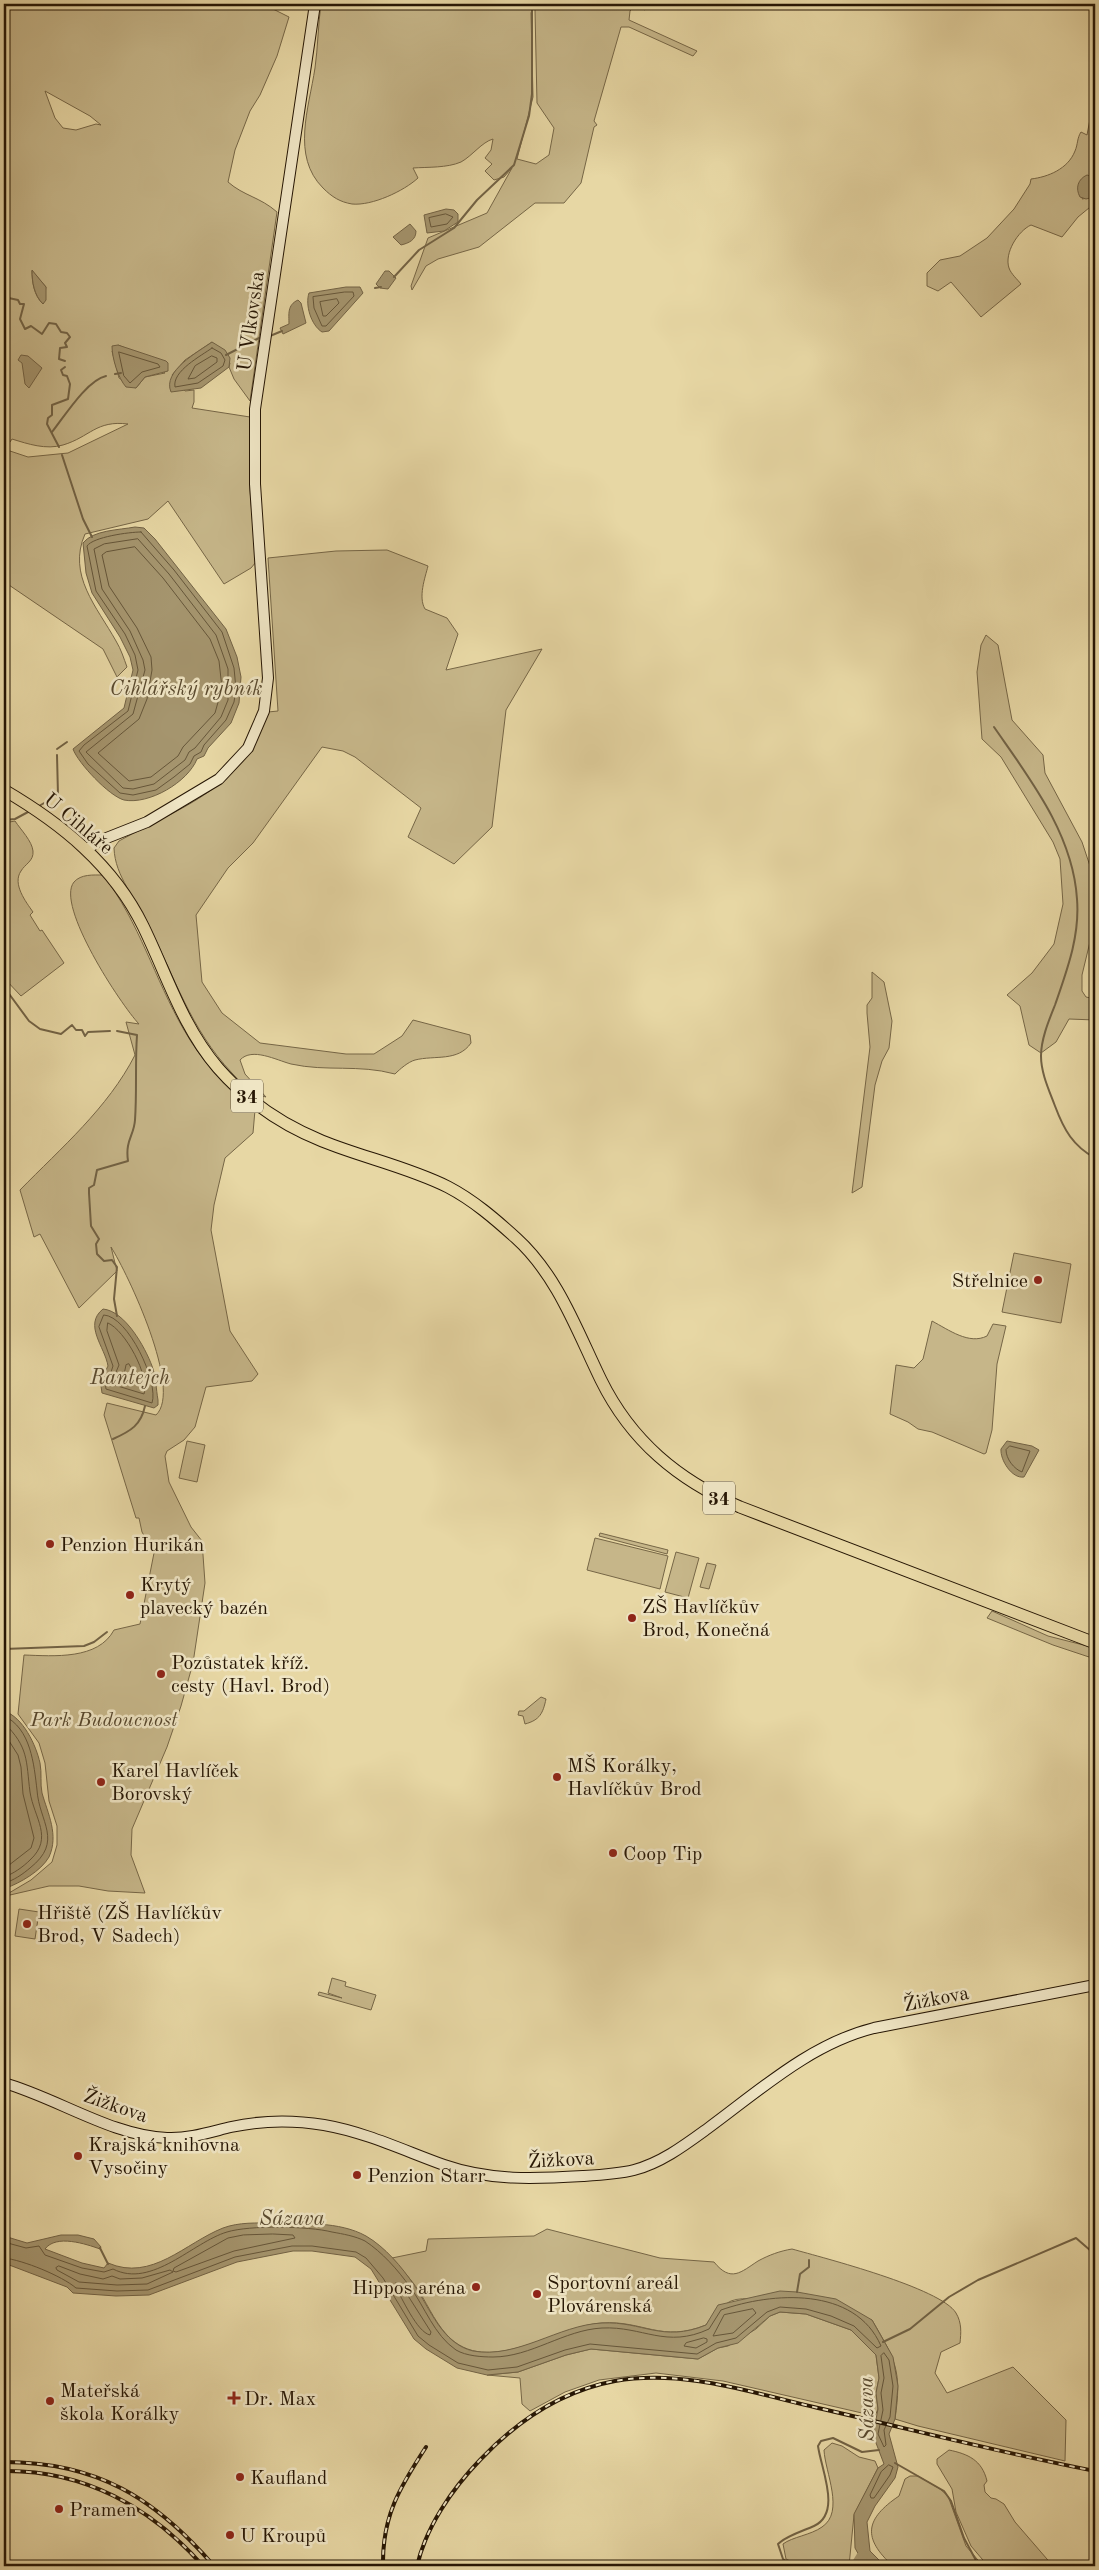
<svg xmlns="http://www.w3.org/2000/svg" width="1099" height="2570" font-family="'Old Standard TT',serif">
	<style>
		.green { fill: #c6b689; stroke: #766646; fill-rule: evenodd }
		.water { fill: #a5956e; stroke: #726244 }
		.lines { fill: none; stroke-linecap: round; stroke-linejoin: round }
		.shore { stroke: #665639; stroke-width: 1 }
		.stream { stroke: #726244; stroke-width: 2 }
		.river { stroke: #a5956e; stroke-width: 11 }
		.secondary-casing { stroke: #261604; stroke-width: 12 }
		.primary-casing { stroke: #261604; stroke-width: 13 }
		.secondary { stroke: #efe5c4; stroke-width: 10 }
		.primary { stroke: #e7d7a4; stroke-width: 11 }
		.rail-casing { stroke: #261604; stroke-width: 4 }
		.rail { stroke: #efe5c4; stroke-width: 2; stroke-dasharray: 5.5; stroke-linecap: butt }
		.poi-dot { fill: #8f2418; stroke: #efe5c4; stroke-width: 2 }
		.labels { text-anchor: middle; stroke-width: 5; stroke-linejoin: round; paint-order: stroke }
		.shield { fill: #efe5c4; stroke: #62543e; stroke-width: 1 }
		.shield-label { font-size: 19px; font-weight: bold; fill: #261604 }
		.street-label { font-size: 20px; fill: #261604; stroke: #efe5c4 }
		.poi-label { font-size: 20px; fill: #261604; stroke: #efe5c4; text-anchor: start }
		.park-label { font-size: 20px; font-style: italic; fill: #56462c; stroke: #efe5c4 }
		.water-label { font-size: 21px; font-style: italic; fill: #59492e; stroke: #efe5c4 }
	</style>
	<rect width="100%" height="100%" fill="#e7d7a4"/>
	<filter id="stains"><feTurbulence type="fractalNoise" baseFrequency=".004" numOctaves="4"/><feColorMatrix values="0 0 0 0 .2 0 0 0 0 .09 0 0 0 0 .02 0 0 0 .5 -.17"/></filter>
	<radialGradient id="worn" r=".72"><stop offset=".6" stop-color="#630" stop-opacity="0"/><stop offset="1" stop-color="#630" stop-opacity=".3"/></radialGradient>
	<g class="green">
		<path d="M4 4H263L289 17 277 56 260 95 250 111 235 150 228 182C244 196 260 197 277 212L250 401 234 379 229 367 230 363 212 342 185 360 172 375 185 391 194 390V402L192 408 250 417V490L256 562 251 568 224 584 168 501 148 519 85 534C67 575 97 607 116 641 121 649 124 659 127 667L117 677 103 649 6 583 4 586V449L28 457 68 453 128 424C96 420 90 437 63 445 46 450 28 444 12 439L10 442 4 440V339L6 337ZM45 91 90 116 101 125 96 124 76 130 63 128 55 118ZM32 271 46 287 43 304C34 296 32 282 32 271ZM118 345 137 353 165 373 145 377 136 388 119 378 112 351Z"/>
		<path d="M321 4H534L531 13 533 97 517 159 536 164 549 155 554 128 537 103 535 10 537 4H648L645 10 635 5 630 11 629 20 697 51 693 56 629 27H621L594 121 597 125 594 127 581 183 564 203H535L479 247 438 259 426 266 412 290 411 286 428 238 487 213 512 168 504 177 494 180 485 171 492 164 485 158 491 150 493 139C482 142 472 156 461 162 447 168 428 167 413 168L418 178C404 191 372 206 352 204 340 202 332 197 323 188 291 156 309 108 315 68 318 47 318 25 321 4Z"/>
		<path d="M1095 93V180L1094 177 1082 199 1094 197 1095 188V203L1078 217 1062 237 1031 225C1018 231 1004 253 1009 268 1011 274 1018 280 1021 284L981 317 951 282 938 291 927 286V273L940 260 960 256 987 238 1014 209 1030 184 1031 179C1048 177 1068 169 1075 151 1078 144 1077 138 1081 132L1087 135Z"/>
		<path d="M387 550 428 566C425 578 418 597 425 609L447 618 458 634 446 670 542 649 506 710 492 827 454 864 408 837 421 808 355 757 343 751 322 747 253 843 228 868 196 915 202 982 222 1013 260 1043 346 1054H374L402 1036 413 1020 470 1035 471 1043C458 1062 435 1055 415 1060 408 1062 400 1069 395 1074 358 1064 327 1072 291 1064 276 1060 252 1047 240 1060L245 1074 266 1097C251 1094 242 1084 232 1073 191 1030 174 976 148 924 136 898 115 877 114 848L119 841C183 806 244 788 268 712L278 711 268 558 336 551Z"/>
		<polygon points="986,635 998,645 1012,720 1043,755 1045,773 1082,842 1093,875 1095,921 1082,975 1082,991 1086,997 1095,999 1095,1020 1069,1019 1056,1042 1041,1053 1029,1045 1020,1006 1007,995 1032,973 1054,944 1063,904 1060,859 1053,842 1001,757 982,739 977,672 981,645"/>
		<path d="M15 821C21 830 32 841 33 851 34 861 25 864 21 871 12 884 26 902 33 912L30 915 40 931 42 930 64 963 21 996 4 978V823Z"/>
		<path d="M103 875C140 923 154 978 184 1030 202 1062 227 1088 255 1110L253 1133 225 1158 214 1205 211 1230 230 1331 258 1374 252 1381 206 1387 195 1427 184 1440 167 1451 165 1456 169 1482 191 1527 202 1541 205 1583 193 1663 181 1706 167 1747 132 1829 131 1855 145 1893 108 1891 79 1886H49L10 1895 9 1893 31 1880 52 1862 57 1845V1826L49 1801 45 1763 39 1743 18 1714 24 1655C54 1656 98 1660 114 1630L140 1624 154 1553 142 1532 139 1518H136L104 1415 107 1403 156 1415C183 1390 128 1274 111 1247L117 1271 79 1308 40 1234 34 1237 20 1190C61 1148 108 1108 135 1055L126 1022 139 1024C121 1005 55 905 74 882 81 874 93 875 103 875Z"/>
		<polygon points="872,972 884,982 892,1021 889,1048 882,1061 875,1085 862,1187 852,1193 870,1047 867,1013 867,1005 872,998"/>
		<polygon points="1014,1253 1071,1264 1061,1323 1002,1312"/>
		<path d="M932 1321C949 1330 969 1345 987 1336L993 1324 1006 1326 997 1364 992 1430 986 1453 984 1454 932 1432 918 1429 908 1422 890 1414 896 1365 914 1368 923 1359Z"/>
		<polygon points="187,1441 205,1445 197,1482 179,1478"/>
		<polygon points="600,1533 668,1550 667,1554 599,1536"/>
		<polygon points="595,1538 668,1556 660,1589 587,1570"/>
		<polygon points="676,1552 699,1558 688,1598 665,1592"/>
		<polygon points="707,1563 716,1565 709,1589 700,1587"/>
		<polygon points="992,1611 1048,1636 1095,1648 1095,1659 1053,1645 987,1618"/>
		<path d="M541 1697 546 1699C543 1713 540 1720 525 1724L523 1716 518 1715 519 1711H524Z"/>
		<polygon points="19,1909 39,1912 35,1939 15,1936"/>
		<polygon points="332,1978 346,1982 345,1986 376,1995 371,2010 318,1995 319,1992 342,1998 328,1993"/>
		<path d="M547 2229 660 2258 714 2262C731 2283 741 2272 758 2261 769 2255 780 2251 792 2249 824 2258 941 2288 956 2313 962 2323 961 2333 960 2343L941 2352 935 2373 947 2393 1013 2367 1066 2420 1065 2461 918 2426 895 2419C902 2371 896 2361 872 2320 844 2315 754 2291 731 2301 722 2305 711 2317 706 2325 661 2343 643 2320 602 2323 554 2326 488 2379 447 2335 433 2320 426 2300 414 2284 407 2275 399 2266 392 2258L426 2251 428 2239 534 2236Z"/>
		<polygon points="780,2312 806,2314 851,2330 876,2355 879,2378 876,2393 878,2409 875,2416 723,2381 656,2373 599,2380 565,2392 530,2411 522,2404 520,2378 487,2375 518,2372 566,2355 591,2349 698,2359 718,2348 728,2346 756,2329 770,2316"/>
		<path d="M832 2443 842 2446 859 2457 875 2461 878 2468 854 2515 849 2566H800L786 2559 783 2544C792 2537 811 2535 822 2527 845 2512 825 2472 824 2450Z"/>
		<path d="M949 2450C968 2454 982 2460 987 2481L984 2485 985 2492 991 2498 996 2499 1004 2504 1015 2522 1053 2566H988L971 2546 956 2512 952 2489 937 2464V2459Z"/>
		<path d="M910 2476H918L940 2489 948 2496 966 2546 983 2566H893C862 2538 865 2519 899 2496L905 2479Z"/>
	</g>
	<g class="water">
		<path d="M1087 175 1094 177V197L1086 199 1080 197C1075 188 1078 179 1087 175Z"/>
		<polygon points="446,209 454,210 458,214 458,222 444,231 427,233 424,215"/>
		<path d="M410 224 416 231C416 240 409 243 401 245L393 237Z"/>
		<path d="M32 270 46 287V300L43 304C34 295 32 282 32 270Z"/>
		<polygon points="385,271 389,271 396,278 388,289 380,288 376,284"/>
		<path d="M346 287H360L363 293 329 331 322 332C311 325 305 305 309 293Z"/>
		<path d="M298 300 301 303 306 323 283 334 280 328 289 324C289 314 287 305 298 300Z"/>
		<path d="M212 342 225 350 230 358 229 367 201 388 171 392C162 371 198 352 212 342Z"/>
		<path d="M118 345 166 361 168 363V371L145 377 136 388 126 387C118 378 112 358 112 346Z"/>
		<polygon points="21,355 28,356 42,368 29,388 25,384 22,363 18,360"/>
		<path d="M135 527 144 528 155 539 226 629 237 657 241 677 239 703 231 723 208 748 204 756 197 759C188 782 149 805 124 800 109 796 78 763 73 749L124 708 133 670 130 657 120 637 92 593 86 573 83 543C93 530 119 530 135 527Z"/>
		<path d="M103 1309C125 1311 145 1347 152 1366 156 1376 156 1389 158 1400V1405L154 1408 102 1393 99 1372 106 1370 108 1366C105 1347 83 1325 103 1309Z"/>
		<path d="M1007 1441 1032 1446 1039 1450 1024 1477C1012 1479 1000 1460 1001 1449Z"/>
		<path d="M4 1711C23 1717 36 1745 40 1763 42 1773 40 1784 42 1793 48 1814 59 1835 49 1857 41 1871 20 1883 6 1888H4Z"/>
		<path d="M273 2223C303 2224 339 2221 366 2236 385 2247 402 2267 414 2285 430 2308 442 2344 473 2351 518 2359 558 2325 602 2323 643 2321 662 2343 706 2325L718 2305 780 2291 797 2292 836 2299 872 2320 893 2357 898 2386 895 2419 889 2434 898 2467 895 2478 875 2506 867 2522 870 2551 885 2566H865L855 2548 854 2514 878 2468 884 2464 873 2435 878 2409 876 2393 879 2378 876 2355 851 2330 806 2314 780 2312 770 2316 738 2343 718 2348 698 2359 591 2349 566 2355 518 2372 487 2375 457 2368 426 2349 414 2339 371 2269 355 2257 312 2251H293L237 2262 149 2295 116 2296 73 2293 67 2287 4 2263V2236L27 2243 61 2235H78L94 2239 101 2247 100 2249C86 2244 56 2234 45 2249L82 2263 104 2268 108 2263C152 2282 185 2243 223 2228 239 2222 257 2223 273 2223Z"/>
	</g>
	<g class="lines">
		<g class="shore">
			<polygon points="446,214 453,217 447,224 431,227 429,218"/>
			<polygon points="345,292 353,292 354,296 326,326 322,326 314,308 313,297"/>
			<polygon points="337,299 339,303 326,316 323,316 320,302"/>
			<path d="M212 348 221 353 225 360 223 366 198 383 175 387C172 371 201 356 212 348Z"/>
			<polygon points="119,352 158,364 160,367 142,372 130,383 124,376"/>
			<polygon points="212,356 217,358 217,362 195,378 188,379 195,366"/>
			<path d="M141 532 174 570 222 632 234 668 236 689 234 702 226 720 204 745 201 752 194 756 190 764 174 777 156 790 133 795 120 793 88 764 79 751 84 745 128 711 138 670 135 655 125 634 96 591 87 546C93 537 129 532 141 532Z"/>
			<polygon points="138,539 169,574 216,635 228,669 228,700 221,717 195,748 189,752 185,760 154,784 133,789 123,788 86,752 133,714 145,670 143,660 130,631 102,589 94,549 104,544"/>
			<polygon points="135,547 163,578 210,639 219,661 222,688 215,713 183,747 178,756 151,777 129,781 98,753 139,719 147,699 152,670 151,657 137,628 109,586 102,555 106,552"/>
			<path d="M104 1315C128 1316 159 1382 152 1403L106 1389 104 1376 111 1372 113 1366 99 1327Z"/>
			<path d="M108 1323C125 1330 150 1376 144 1394L111 1384 119 1365 107 1331Z"/>
			<polygon points="129,1364 134,1373 134,1383 123,1379 126,1365"/>
			<path d="M1010 1446 1030 1451 1022 1472C1014 1469 1006 1459 1006 1450Z"/>
			<path d="M4 1716C31 1728 34 1765 37 1790 39 1822 64 1841 30 1868 23 1874 13 1881 4 1883"/>
			<path d="M4 1723C29 1747 26 1761 30 1792 34 1818 54 1838 30 1860 23 1867 13 1874 4 1877"/>
			<polyline points="4,1733 18,1755 21,1767 23,1794 34,1838 31,1848 4,1869"/>
			<polygon points="273,2234 293,2235 295,2238 234,2251 176,2272 173,2271 174,2268 228,2238 243,2235"/>
			<path d="M4 2242 26 2248 39 2246 45 2255 82 2268 104 2272 113 2269C152 2289 193 2242 227 2232 250 2225 308 2226 332 2232 343 2234 355 2236 365 2241 382 2252 398 2270 410 2287 425 2307 434 2335 456 2350 466 2356 482 2357 493 2357 531 2357 564 2330 602 2328 643 2326 666 2349 709 2329L721 2310C772 2292 855 2286 881 2346L877 2348 854 2326 831 2316 806 2309 780 2307 767 2312 736 2338 716 2343 697 2354 590 2344 565 2350 517 2367 488 2370 458 2363 429 2345 418 2336 383 2278 366 2258 356 2252 312 2246H292L235 2257 148 2290 117 2291 76 2288C62 2276 23 2260 4 2258"/>
			<polygon points="59,2266 80,2274 103,2279 112,2276 120,2279 142,2278 170,2270 173,2272 147,2284 117,2285 79,2282 57,2270 56,2268"/>
			<path d="M396 2283 405 2291 431 2332 430 2335C417 2332 402 2298 395 2286Z"/>
			<polygon points="753,2309 756,2313 733,2333 713,2336 724,2315"/>
			<polygon points="704,2338 707,2339 707,2342 696,2348 684,2346 686,2343"/>
			<polygon points="884,2353 889,2360 893,2386 890,2417 884,2430 886,2445 884,2447 878,2434 883,2410 881,2393 884,2378 881,2356"/>
			<polygon points="889,2465 893,2467 890,2475 874,2498 871,2498 870,2495 881,2472"/>
		</g>
		<g class="stream">
			<polyline points="4,247 6,255 4,259"/>
			<polyline points="394,277 419,250 454,228 477,200 514,165 529,116 532,94 532,8 535,4"/>
			<polyline points="375,288 381,287"/>
			<polyline points="4,297 18,300 20,304 24,304 20,319 25,329 31,326 42,334 49,323 56,324 61,332 67,333 70,337 65,343 67,347 60,348 59,359 65,361"/>
			<polyline points="270,336 282,331"/>
			<polyline points="226,355 261,337"/>
			<polyline points="115,374 121,373"/>
			<path d="M52 432C64 417 87 380 106 376"/>
			<polyline points="59,447 47,424 48,418 52,415 52,405 68,399 70,384 67,376 63,375 61,370 65,367"/>
			<polyline points="62,455 83,519 92,537"/>
			<path d="M994 727C1030 779 1073 834 1077 899 1080 936 1067 970 1055 1005 1049 1020 1041 1039 1041 1056 1041 1073 1049 1090 1055 1106 1064 1130 1073 1146 1095 1158"/>
			<polyline points="57,749 67,742"/>
			<polyline points="39,806 58,795 57,755"/>
			<polyline points="4,820 15,819 28,812"/>
			<polyline points="4,987 29,1021 40,1029 61,1034 72,1025 76,1030 82,1030 85,1036 88,1032 110,1031"/>
			<path d="M117 1031 137 1035C135 1063 137 1092 135 1120 134 1136 125 1140 128 1161L97 1170 94 1185 89 1188V1193L91 1226 99 1239 96 1244 97 1254 104 1261 112 1260 117 1267 114 1299 117 1316"/>
			<path d="M113 1439C131 1431 141 1425 145 1406"/>
			<polyline points="4,1649 84,1646 94,1642 107,1632"/>
			<polyline points="100,2248 108,2264"/>
			<polyline points="797,2292 800,2274 809,2267 809,2260"/>
			<polyline points="883,2342 910,2329 949,2297 978,2280 1076,2238 1091,2251 1095,2249"/>
			<polyline points="895,2463 944,2491 951,2501 964,2538 979,2566"/>
			<path d="M794 2566 783 2559 778 2544C786 2536 803 2531 814 2526 842 2513 821 2469 818 2446L821 2441 833 2438 862 2452 879 2450"/>
		</g>
		<polyline class="river" points="856,2566 862,2556"/>
		<g class="secondary-casing">
			<g id="secondary">
				<polyline points="87,849 99,841 147,822 219,779 248,748 264,711 268,678 255,484 255,409 315,4"/>
				<path d="M4 2083C57 2098 112 2136 167 2138 189 2139 210 2132 231 2127 263 2120 293 2120 324 2125 365 2132 405 2151 444 2165 490 2181 535 2179 583 2176 600 2175 618 2174 634 2170 661 2163 685 2145 707 2129 759 2091 810 2044 874 2028L1095 1985"/>
			</g>
		</g>
		<g class="primary-casing">
			<path id="primary" d="M4 790C62 824 113 865 143 926 167 975 182 1026 218 1068 246 1100 282 1125 322 1141 364 1158 408 1167 448 1187 473 1200 495 1219 516 1238 558 1276 577 1331 601 1380 631 1441 678 1480 740 1507L1095 1643"/>
		</g>
		<use href="#secondary" class="secondary"/>
		<use href="#primary" class="primary"/>
		<g class="rail-casing">
			<g id="rail">
				<path d="M4 2462C97 2462 155 2498 214 2566"/>
				<path d="M4 2471C84 2470 151 2507 203 2566"/>
				<path d="M383 2566C382 2516 400 2487 426 2447"/>
				<path d="M417 2566C426 2527 452 2489 480 2460 517 2421 561 2391 615 2381 683 2369 753 2393 818 2408 910 2429 1002 2453 1095 2471"/>
			</g>
		</g>
		<use href="#rail" class="rail"/>
	</g>
	<g class="poi-dot">
		<circle cx="1038" cy="1280" r="5"/>
		<circle cx="50" cy="1544" r="5"/>
		<circle cx="130" cy="1595" r="5"/>
		<circle cx="632" cy="1618" r="5"/>
		<circle cx="161" cy="1674" r="5"/>
		<circle cx="557" cy="1777" r="5"/>
		<circle cx="101" cy="1782" r="5"/>
		<circle cx="613" cy="1853" r="5"/>
		<circle cx="27" cy="1924" r="5"/>
		<circle cx="78" cy="2156" r="5"/>
		<circle cx="357" cy="2175" r="5"/>
		<circle cx="476" cy="2287" r="5"/>
		<circle cx="537" cy="2294" r="5"/>
		<path d="M231.5 2390.5h5v5h5v5h-5v5h-5v-5h-5v-5h5z"/>
		<circle cx="50" cy="2401" r="5"/>
		<circle cx="240" cy="2477" r="5"/>
		<circle cx="59" cy="2509" r="5"/>
		<circle cx="230" cy="2535" r="5"/>
	</g>
	<g class="labels">
		<g class="shield">
			<rect x="231" y="1079.5" width="32" height="33" rx="4"/>
			<rect x="703" y="1481.5" width="32" height="33" rx="4"/>
		</g>
		<g class="shield-label">
			<text x="247" y="1103">34</text>
			<text x="719" y="1505">34</text>
		</g>
		<g class="street-label">
			<text transform="translate(250 321) rotate(-82)" y="7">U Vlkovska</text>
			<text transform="translate(79 823) rotate(40)" y="7">U Cihláře</text>
			<text transform="translate(936 1998) rotate(-11)" y="7">Žižkova</text>
			<text transform="translate(116 2105) rotate(19)" y="7">Žižkova</text>
			<text transform="translate(561 2159) rotate(-3)" y="7">Žižkova</text>
		</g>
		<g class="poi-label">
			<text x="1028" y="1287" text-anchor="end">Střelnice</text>
			<text x="60" y="1551">Penzion Hurikán</text>
			<text x="140" y="1591">Krytý<tspan x="140" dy="23">plavecký bazén</tspan></text>
			<text x="642" y="1613">ZŠ Havlíčkův<tspan x="642" dy="23">Brod, Konečná</tspan></text>
			<text x="171" y="1669">Pozůstatek kříž.<tspan x="171" dy="23">cesty (Havl. Brod)</tspan></text>
			<text x="567" y="1772">MŠ Korálky,<tspan x="567" dy="23">Havlíčkův Brod</tspan></text>
			<text x="111" y="1777">Karel Havlíček<tspan x="111" dy="23">Borovský</tspan></text>
			<text x="623" y="1860">Coop Tip</text>
			<text x="37" y="1919">Hřiště (ZŠ Havlíčkův<tspan x="37" dy="23">Brod, V Sadech)</tspan></text>
			<text x="88" y="2151">Krajská knihovna<tspan x="88" dy="23">Vysočiny</tspan></text>
			<text x="367" y="2182">Penzion Starr</text>
			<text x="547" y="2289">Sportovní areál<tspan x="547" dy="23">Plovárenská</tspan></text>
			<text x="466" y="2294" text-anchor="end">Hippos aréna</text>
			<text x="60" y="2397">Mateřská<tspan x="60" dy="23">škola Korálky</tspan></text>
			<text x="244" y="2405">Dr. Max</text>
			<text x="250" y="2484">Kaufland</text>
			<text x="69" y="2516">Pramen</text>
			<text x="240" y="2542">U Kroupů</text>
		</g>
		<g class="park-label">
			<text x="104" y="1726">Park Budoucnost</text>
		</g>
		<g class="water-label">
			<text x="186" y="695">Cihlářský rybník</text>
			<text x="130" y="1384">Rantejch</text>
			<text x="292" y="2225">Sázava</text>
			<text transform="translate(866 2409) rotate(-91)" y="7">Sázava</text>
		</g>
	</g>
	<rect width="1099" height="2570" fill="none" stroke="#e7d7a4" stroke-width="20"/>
	<rect x="5" y="5" width="1089" height="2560" fill="none" stroke="#261604" stroke-width="2.5"/>
	<rect x="10" y="10" width="1079" height="2550" fill="none" stroke="#261604"/>
	<rect width="100%" height="100%" filter="url(#stains)"/>
	<rect width="100%" height="100%" fill="url(#worn)"/>
</svg>
